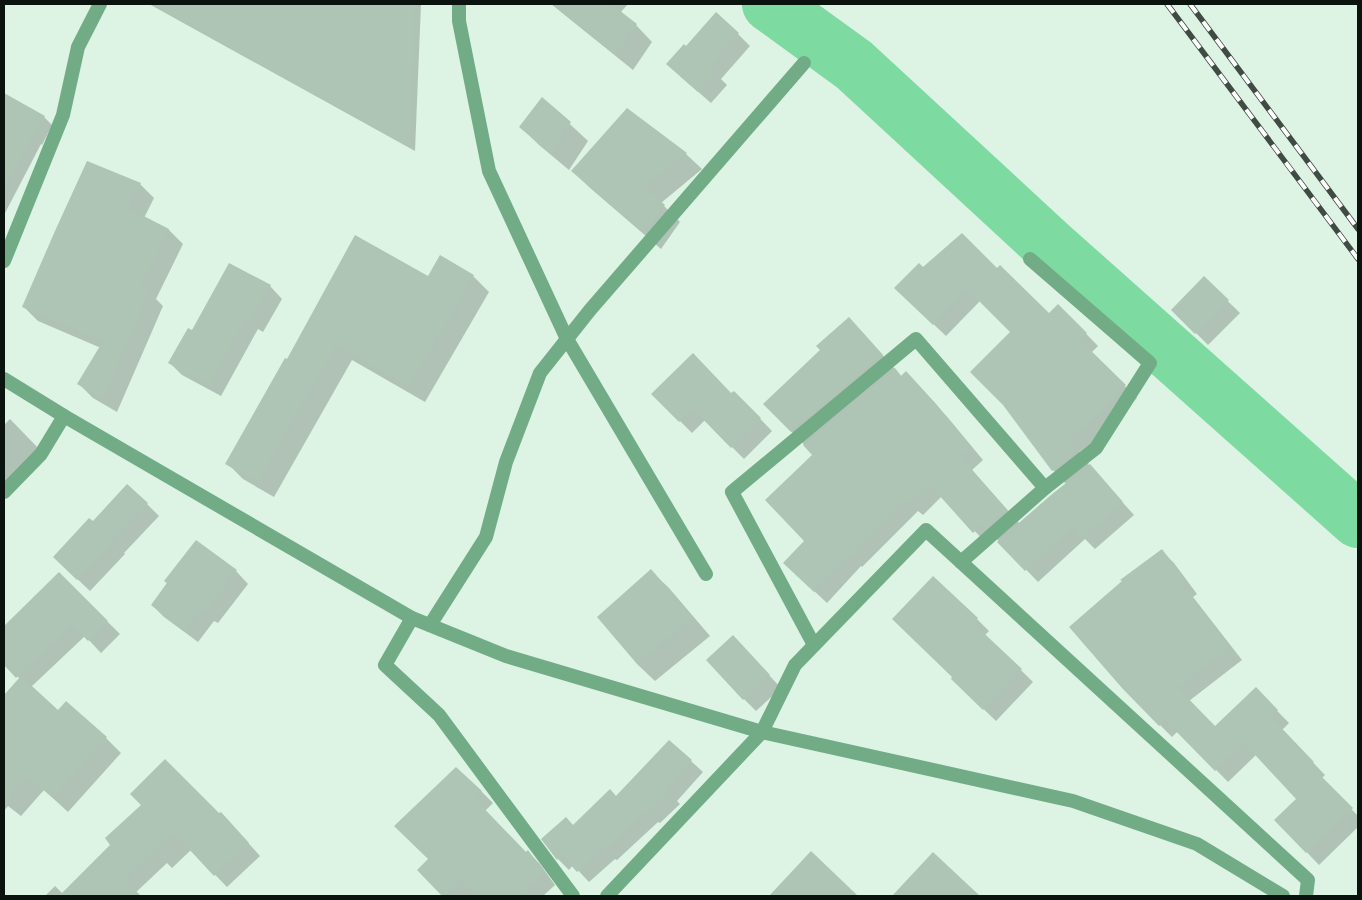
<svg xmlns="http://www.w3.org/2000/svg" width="1362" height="900" font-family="'Public Sans',sans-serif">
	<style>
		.shadow { fill: #0003 }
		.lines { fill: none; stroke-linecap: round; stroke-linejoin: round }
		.river { stroke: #7ddaa0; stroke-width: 56 }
		.building { fill: #aec4b5 }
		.minor { stroke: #72ac86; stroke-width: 14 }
		.tertiary { stroke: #72ac86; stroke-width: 14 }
		.rail-casing { stroke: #404b44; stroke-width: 5.5 }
		.rail { stroke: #fff; stroke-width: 4; stroke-dasharray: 11; stroke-linecap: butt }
	</style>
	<rect width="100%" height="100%" fill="#ddf3e4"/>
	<g class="shadow">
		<polygon points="149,4 421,4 415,151"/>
		<polygon points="551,4 628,4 620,13 636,25 652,42 633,70"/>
		<polygon points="738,34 750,46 721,79 727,85 711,103 680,76 686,48"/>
		<polygon points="4,94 44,117 52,125 42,145 41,144 4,215"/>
		<polygon points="543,99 588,141 569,170 539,145 521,127"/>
		<polygon points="686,154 702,169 661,203 680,222 661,249 589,187 573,171"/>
		<polygon points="140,184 154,198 144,218 169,230 183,244 156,299 163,306 117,412 93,398 79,384 101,348 38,321 24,307"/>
		<polygon points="923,269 997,270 1049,315 1058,305 1098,346 1091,353 1137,398 1094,441 1079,452 1089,464 1088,464 1134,515 1095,549 1085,539 1038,582 994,536 986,543 942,496 923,515 918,511 862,567 861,566 827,603 797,575 806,541 814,455 765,404 861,331 902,377 918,385 949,419 983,460 972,470 1020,524 1066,484 1053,470 1005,405 1012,332 980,301 946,336 908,300"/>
		<polygon points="473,276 489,292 425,402 352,360 274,497 243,479 227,463 288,361 428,277"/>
		<polygon points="1204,278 1240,313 1208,345 1173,310"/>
		<polygon points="270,286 282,299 263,332 258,329 221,396 182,375 170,363 192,331"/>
		<polygon points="734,392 772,431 744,459 705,420 692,433 653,394 731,394"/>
		<polygon points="10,419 40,450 4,485 4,425"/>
		<polygon points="147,504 159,516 124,553 125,554 90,591 54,557 93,523"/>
		<polygon points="196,541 236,571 248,584 218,623 214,621 198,642 164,617 152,605"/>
		<polygon points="1162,551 1174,563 1197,594 1193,597 1242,660 1189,701 1215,728 1256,689 1289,723 1282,730 1325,775 1322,778 1358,816 1358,827 1319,865 1276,820 1298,799 1256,755 1228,782 1178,731 1172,737 1123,688"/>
		<polygon points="651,571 669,588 710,636 655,681 637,664"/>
		<polygon points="59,574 120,634 101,653 85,636 31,687 58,711 106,738 121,753 68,812 44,790 21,816 8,806 4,811 4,717 14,706 20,679 4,663 4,628"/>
		<polygon points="977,619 989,631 985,635 1033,682 996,721 965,691 954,677 905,631"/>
		<polygon points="745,649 781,688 756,711 744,699"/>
		<polygon points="669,741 703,772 677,801 680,804 660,823 658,822 617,860 615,859 589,882 573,865 569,870 558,859 573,826 616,798"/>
		<polygon points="481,791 493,803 485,811 526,853 528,852 540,864 555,885 543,896 444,896 418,870 430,859 396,826"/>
		<polygon points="219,815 233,826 260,856 227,887 191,850 172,868 167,863 132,896 45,896 55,886 63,894 112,845"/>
		<polygon points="811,853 857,896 771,896"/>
		<polygon points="933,854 979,896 893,896"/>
	</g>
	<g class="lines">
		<polyline class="river" points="770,4 854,65 1050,246 1358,520"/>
	</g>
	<g class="building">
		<polygon points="152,4 415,4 410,146"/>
		<polygon points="553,4 611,4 637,24 616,55"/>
		<polygon points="716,12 739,33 710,66 716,72 698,92 666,64 684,44 686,46"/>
		<polygon points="4,93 45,116 34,138 32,137 4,192"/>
		<polygon points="542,97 571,122 551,154 519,127"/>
		<polygon points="627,108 687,153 645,187 665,205 644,233 571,171"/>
		<polygon points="87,161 141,183 128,208 169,229 141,287 150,291 103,399 77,384 103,341 22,307 55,231"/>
		<polygon points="962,233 997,268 1000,265 1049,313 1058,304 1087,333 1080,340 1126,385 1082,429 1068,439 1078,451 1052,471 1003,405 970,372 1010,332 967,289 933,325 894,288 919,263 923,267"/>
		<polygon points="355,235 428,276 440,255 474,275 409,387 336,345 258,482 225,464 285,358 287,359"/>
		<polygon points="229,263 271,285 251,320 246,317 209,385 168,363 188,328 192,330"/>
		<polygon points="1204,276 1229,300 1195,334 1171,310"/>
		<polygon points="849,317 883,355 791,432 763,404 820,350 816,346"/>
		<polygon points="693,353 731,393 734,391 761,418 731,448 693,409 679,422 651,394"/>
		<polygon points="895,368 901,376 906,371 937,405 972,448 961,457 1007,510 985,529 982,525 973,533 930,485 910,504 906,500 850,557 849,556 814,592 783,563 804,541 765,500 812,455 803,445"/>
		<polygon points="1090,464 1123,502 1082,538 1073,527 1025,571 997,542 1051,495"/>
		<polygon points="127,484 148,503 113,540 114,541 77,580 53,557 89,518 93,521"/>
		<polygon points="196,540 237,570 205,612 202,609 185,631 151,605 167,583 164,581"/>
		<polygon points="1162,549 1186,582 1182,585 1230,647 1178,688 1215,726 1256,687 1278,710 1271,717 1314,762 1310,765 1353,808 1306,853 1274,820 1296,799 1244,743 1215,771 1165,720 1159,726 1122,688 1069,627 1122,581 1120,580"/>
		<polygon points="651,569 693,618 637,664 597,617"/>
		<polygon points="59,572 108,621 88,641 72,625 16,678 4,665 4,626"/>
		<polygon points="933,576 978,618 973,623 1022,669 983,710 951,679 952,677 892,619"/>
		<polygon points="733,635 770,675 743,700 706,660"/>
		<polygon points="21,676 58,710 66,701 107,737 53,798 28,777 4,804 4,695"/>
		<polygon points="669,740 692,760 667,789 669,792 648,813 646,812 605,850 603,849 577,872 562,855 557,860 541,839 566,817 573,825 610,789 616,796"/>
		<polygon points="165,759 219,813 221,812 249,843 214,876 174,833 125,880 141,896 59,896 110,845 105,838 141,805 130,794"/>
		<polygon points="456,767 482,791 474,798 526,852 528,850 544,872 519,896 478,896 461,879 444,896 442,896 417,870 428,859 394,826"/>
		<polygon points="811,851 858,896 769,896"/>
		<polygon points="933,852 980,896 892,896"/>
	</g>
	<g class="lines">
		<g class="minor">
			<polyline points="459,4 459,21 489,171 567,339 706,574"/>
			<polyline points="1030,259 1150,363 1096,448 1045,488"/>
			<polyline points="4,261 63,115 78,47 100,4"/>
			<polyline points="4,492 41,454 64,416"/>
			<polyline points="412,618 385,665 439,715 573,896"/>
			<polyline points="430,625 486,537 506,462 540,373 590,310 804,63"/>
			<polyline points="814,645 732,492 916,339 1045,488 961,562"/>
			<polyline points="762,732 795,665 926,530 1308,880 1306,896"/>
		</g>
		<g class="tertiary">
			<polyline points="4,379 64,416 412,618 506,656 762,732 1073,801 1197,844 1283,896"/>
			<polyline points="607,896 762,732"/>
		</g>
		<g class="rail-casing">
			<g id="rail">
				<polyline points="1167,4 1358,259"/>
				<polyline points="1190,4 1358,229"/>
			</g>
		</g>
		<use href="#rail" class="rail"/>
	</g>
	<rect width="1362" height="900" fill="none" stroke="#0b130e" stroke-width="10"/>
</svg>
